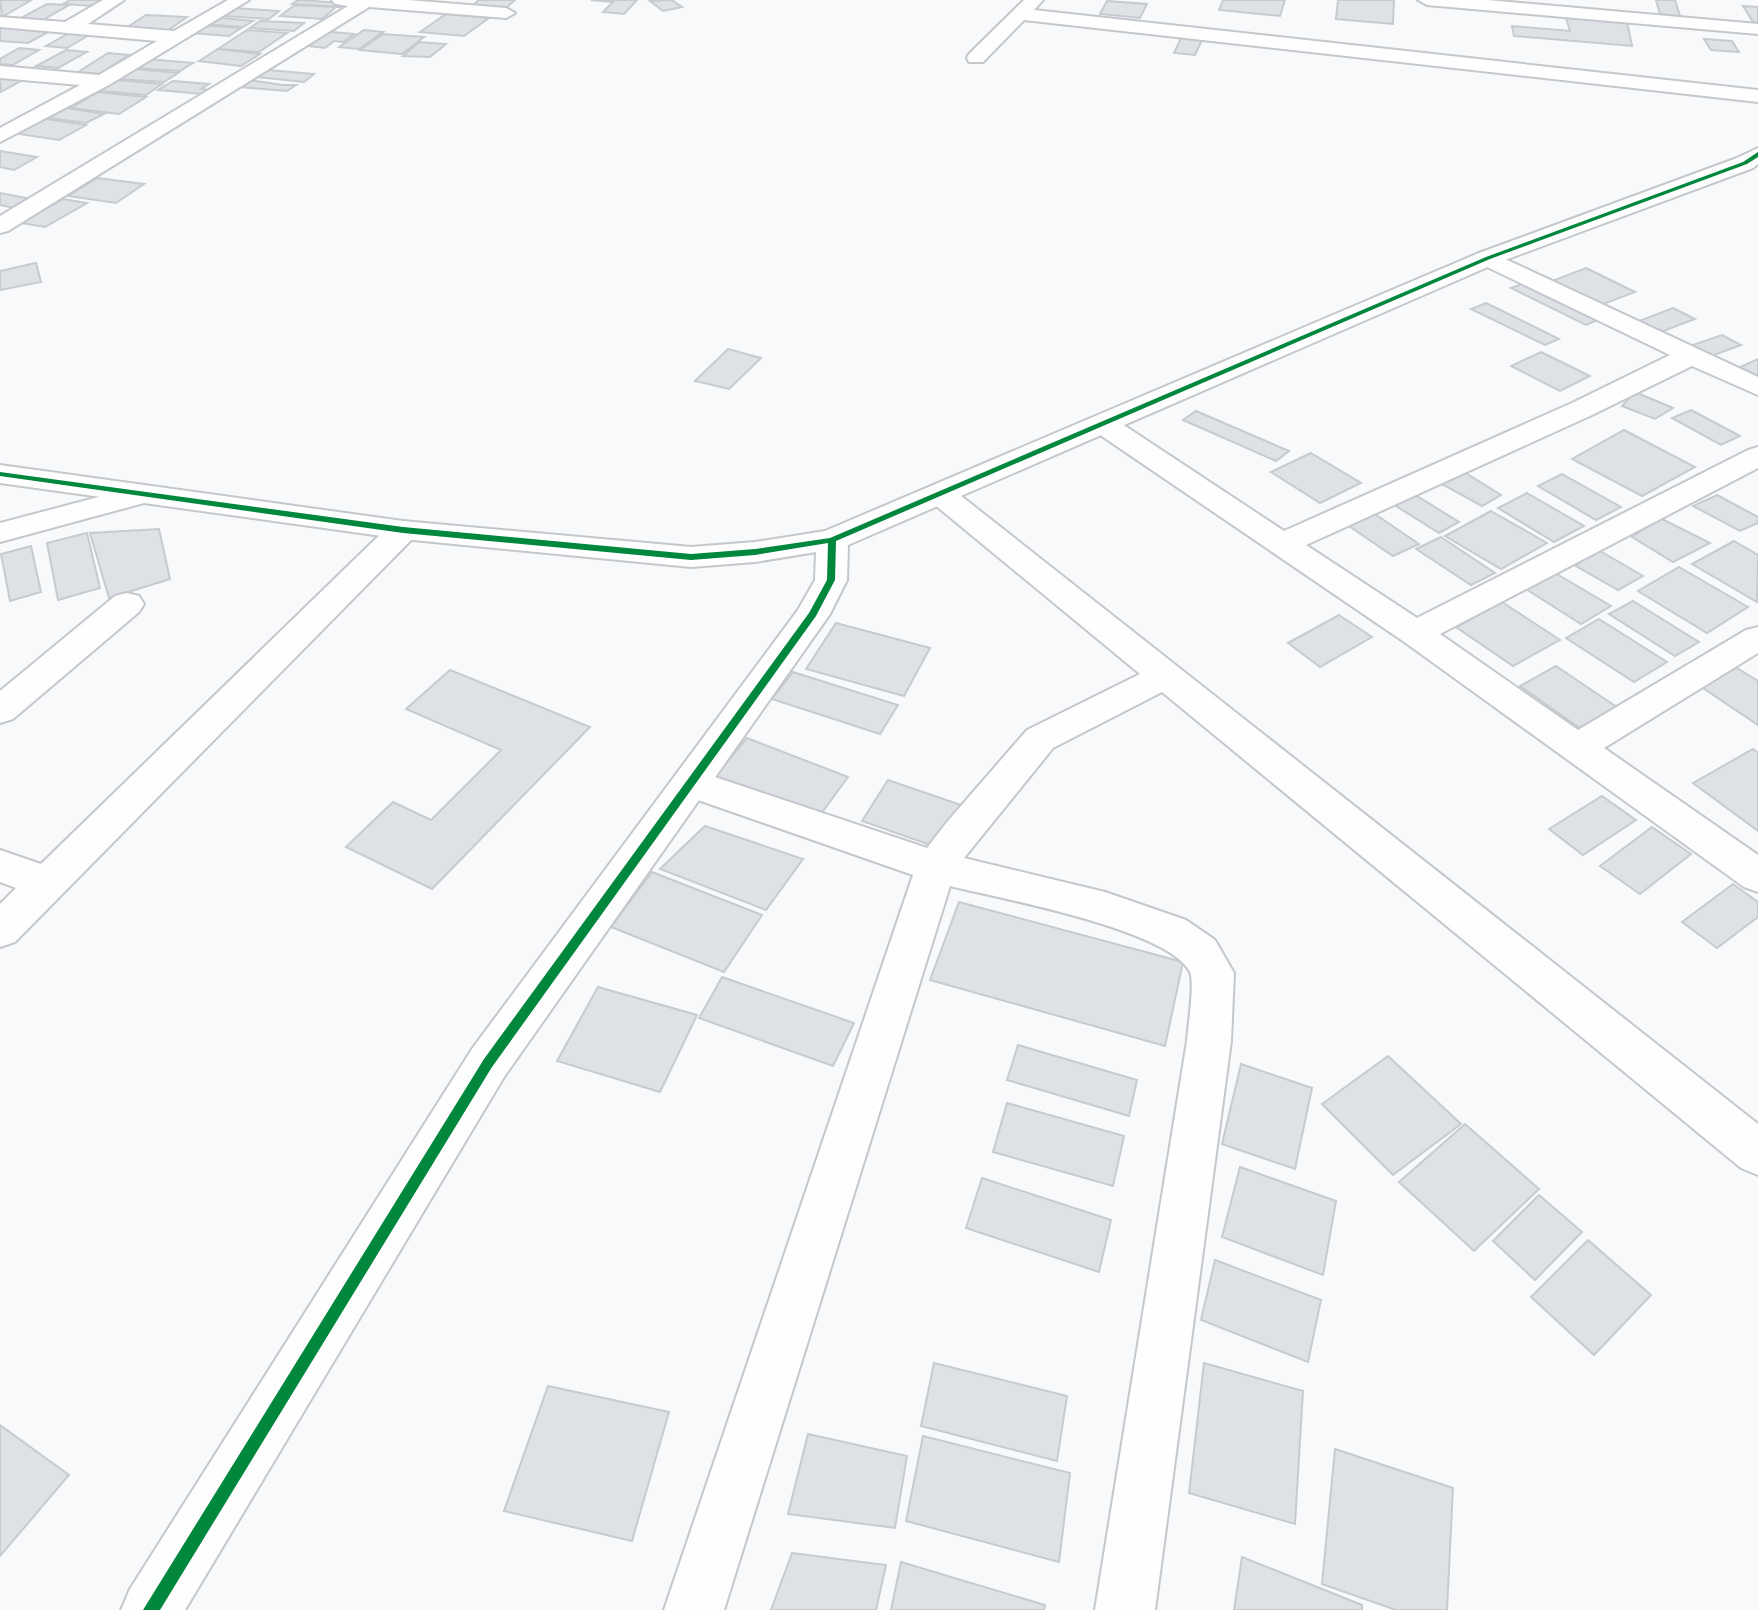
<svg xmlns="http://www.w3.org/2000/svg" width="1758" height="1610" font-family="Cabin,sans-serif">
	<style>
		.building { fill: #dee2e6; stroke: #c7cbd0; stroke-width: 2 }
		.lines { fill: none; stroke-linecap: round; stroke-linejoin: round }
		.minor-casing { stroke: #c4c8cc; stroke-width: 4 }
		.tertiary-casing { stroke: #c4c8cc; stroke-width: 4 }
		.minor { fill: #fefefe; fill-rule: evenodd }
		.tertiary { fill: #fefefe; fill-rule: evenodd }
		.cycleway-casing { stroke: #fff; stroke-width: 5 }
		.cycleway { fill: #00873e; fill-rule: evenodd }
	</style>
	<rect width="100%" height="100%" fill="#f7f9fb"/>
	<g class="building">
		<polygon points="0,0 21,0 30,1 2,17"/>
		<polygon points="70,0 102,0 93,6 63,4"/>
		<polygon points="298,0 345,3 340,7 292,4"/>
		<polygon points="479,0 515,0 506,8 473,5"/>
		<polygon points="591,0 637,0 624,14 603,12 613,2"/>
		<polygon points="672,0 682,7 663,11 650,1"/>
		<polygon points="1223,0 1285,0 1280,16 1219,10"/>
		<polygon points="1338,0 1394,0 1393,24 1336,19"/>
		<polygon points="1656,0 1675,0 1680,16 1660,14"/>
		<polygon points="1107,1 1147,4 1140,18 1100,14"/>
		<polygon points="47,4 69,5 41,21 19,19"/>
		<polygon points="295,5 336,7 322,19 280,16"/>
		<polygon points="1743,6 1758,7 1758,23 1753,22"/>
		<polygon points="235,8 279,11 269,19 224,16"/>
		<polygon points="446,14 489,18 464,36 420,32"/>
		<polygon points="146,15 187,17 167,31 126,28"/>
		<polygon points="1565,15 1627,22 1632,46 1514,36 1512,26 1570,31"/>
		<polygon points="212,17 253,21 243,27 201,24"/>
		<polygon points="260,21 304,23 294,31 250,28"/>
		<polygon points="202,25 241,28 229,36 190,33"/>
		<polygon points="0,26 52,30 28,43 0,41"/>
		<polygon points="247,30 287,33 259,52 218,49"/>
		<polygon points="364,30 383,32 359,49 339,47"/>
		<polygon points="73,31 94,32 67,48 46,46"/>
		<polygon points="321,31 354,34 343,42 334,41 325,48 300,45"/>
		<polygon points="383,34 424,37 402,54 360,50"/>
		<polygon points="1182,36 1203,38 1195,55 1174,53"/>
		<polygon points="1704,39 1732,41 1739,52 1711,50"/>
		<polygon points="419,42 446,44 430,57 403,56"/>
		<polygon points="19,48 39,50 13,65 0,64 0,59"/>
		<polygon points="218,49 260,54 241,66 199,61"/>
		<polygon points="66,50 87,52 58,68 36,66"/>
		<polygon points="108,53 129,55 100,74 78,72"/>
		<polygon points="147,59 193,63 180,71 134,68"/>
		<polygon points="134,69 178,73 164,82 119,79"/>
		<polygon points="268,70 314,74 304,82 257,77"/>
		<polygon points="0,78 23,80 1,92"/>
		<polygon points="117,80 162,84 146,95 101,91"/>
		<polygon points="248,80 283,85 296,85 287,91 239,87"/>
		<polygon points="173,81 209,84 201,89 209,90 203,94 158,90"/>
		<polygon points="98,92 146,97 119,114 71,108"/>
		<polygon points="67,108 104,114 86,123 49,118"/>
		<polygon points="40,118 86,125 59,140 13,133"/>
		<polygon points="0,151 37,157 14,170 0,167"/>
		<polygon points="97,178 144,184 116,203 68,196"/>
		<polygon points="0,193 31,199 14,208 0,205"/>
		<polygon points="63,199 87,203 45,227 21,223"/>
		<polygon points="36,263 41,282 0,290 0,271"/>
		<polygon points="1586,268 1635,292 1601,305 1552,281"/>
		<polygon points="1528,282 1603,318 1586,325 1511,288"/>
		<polygon points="1486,303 1559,339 1545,345 1471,309"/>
		<polygon points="1673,308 1695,319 1661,332 1639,321"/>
		<polygon points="1722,335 1741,345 1706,358 1687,347"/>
		<polygon points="728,349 761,358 729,389 695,381"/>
		<polygon points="1541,352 1590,376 1560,391 1511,366"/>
		<polygon points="1758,359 1758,378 1738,368"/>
		<polygon points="1635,392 1673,408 1655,419 1622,406"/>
		<polygon points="1691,410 1740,436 1721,445 1672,418"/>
		<polygon points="1196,411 1289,451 1276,461 1183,420"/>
		<polygon points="1624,430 1695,467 1642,496 1572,459"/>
		<polygon points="1311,453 1361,483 1320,503 1271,472"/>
		<polygon points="1459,469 1501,495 1482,506 1438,482"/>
		<polygon points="1562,474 1621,507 1596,520 1538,486"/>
		<polygon points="1409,491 1459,522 1439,533 1388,501"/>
		<polygon points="1527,493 1584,526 1554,542 1498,508"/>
		<polygon points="1717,495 1758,517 1758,523 1740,531 1693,506"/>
		<polygon points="1369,510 1419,544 1393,556 1343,522"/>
		<polygon points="1491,511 1547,543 1501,569 1445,536"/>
		<polygon points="1660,518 1710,543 1673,562 1632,537"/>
		<polygon points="159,529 170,579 109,598 90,533"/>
		<polygon points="87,533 100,588 58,600 47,543"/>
		<polygon points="1441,537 1495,573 1471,585 1416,549"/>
		<polygon points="1734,541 1758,555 1757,602 1692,564"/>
		<polygon points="31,546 41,592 10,601 1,554"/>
		<polygon points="1595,548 1643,576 1618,590 1576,566"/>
		<polygon points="1679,567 1748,607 1707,633 1638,591"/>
		<polygon points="1550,570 1611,606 1581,624 1521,586"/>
		<polygon points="1633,601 1699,642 1675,656 1609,614"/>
		<polygon points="1502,602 1560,640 1513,666 1456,627"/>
		<polygon points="1339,615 1372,637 1320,667 1288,643"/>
		<polygon points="1599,619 1667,662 1634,682 1566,638"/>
		<polygon points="836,623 930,648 904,696 806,669"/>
		<polygon points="1732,665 1758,681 1758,725 1697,684"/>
		<polygon points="1556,666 1627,714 1591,736 1520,686"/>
		<polygon points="450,670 590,727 432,889 346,847 393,802 431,820 501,750 406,709"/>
		<polygon points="793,672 898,705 880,734 772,699"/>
		<polygon points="747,738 848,777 818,818 715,776"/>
		<polygon points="1753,749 1758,753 1758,831 1693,783"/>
		<polygon points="888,780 964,806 939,848 862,821"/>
		<polygon points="1602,796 1636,820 1583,855 1549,829"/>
		<polygon points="705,826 803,859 766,910 660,869"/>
		<polygon points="1652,827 1691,854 1640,894 1600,866"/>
		<polygon points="652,872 762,915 724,972 611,927"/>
		<polygon points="1733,884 1758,902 1758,917 1717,948 1682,922"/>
		<polygon points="959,902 1183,962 1165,1046 930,980"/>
		<polygon points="722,977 854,1023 833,1066 699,1018"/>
		<polygon points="598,987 697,1015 660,1092 557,1061"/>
		<polygon points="1018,1045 1137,1080 1129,1116 1007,1080"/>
		<polygon points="1388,1056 1461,1124 1393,1175 1322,1104"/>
		<polygon points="1241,1064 1312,1088 1295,1169 1222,1144"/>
		<polygon points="1007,1103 1124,1136 1113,1186 993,1152"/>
		<polygon points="1465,1124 1539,1189 1474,1251 1399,1182"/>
		<polygon points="1240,1167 1336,1201 1323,1275 1222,1237"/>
		<polygon points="982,1178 1111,1220 1099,1272 966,1228"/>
		<polygon points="1539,1195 1582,1232 1535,1280 1493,1241"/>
		<polygon points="1588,1240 1651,1295 1594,1355 1531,1297"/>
		<polygon points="1215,1260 1321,1300 1308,1362 1201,1320"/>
		<polygon points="934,1363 1067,1396 1057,1461 921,1426"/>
		<polygon points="1204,1363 1303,1391 1295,1524 1189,1493"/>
		<polygon points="548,1386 669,1412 632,1541 504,1511"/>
		<polygon points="0,1425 69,1475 0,1556"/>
		<polygon points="808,1434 907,1456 895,1528 788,1514"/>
		<polygon points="923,1436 1070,1473 1059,1562 906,1521"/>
		<polygon points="1335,1449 1453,1488 1447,1610 1396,1610 1322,1584"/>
		<polygon points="792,1553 886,1565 876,1610 771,1610"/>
		<polygon points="1242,1557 1362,1605 1362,1610 1234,1610"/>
		<polygon points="901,1562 1045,1605 1044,1610 891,1610"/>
	</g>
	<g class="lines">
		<g class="minor-casing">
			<g id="minor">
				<polygon points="103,0 124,0 88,24 174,31 228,0 249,0 109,85 0,142 0,128 80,85 0,78 0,66 99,75 157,41 0,27 0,17 65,22"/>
				<polygon points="332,0 408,0 506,8 515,13 506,18 369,7 8,231 0,233 0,216 348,6 335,4"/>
				<polygon points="1024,0 1043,0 1034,10 1758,90 1758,102 1024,20 983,62 969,62 967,58 969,54"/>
				<polygon points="1418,0 1487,0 1758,24 1758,34 1427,5"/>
				<polygon points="1488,251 1758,377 1758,395 1692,366 1592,415 1306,545 1417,618 1748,450 1758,447 1758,468 1440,634 1578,730 1746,630 1758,627 1758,653 1604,748 1758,855 1758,892 1744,887 1403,641 1093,430 1089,424 1093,418 1103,415 1113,418 1284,531 1572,403 1670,355 1479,263 1476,258 1479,253"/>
				<polygon points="144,485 155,488 159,494 155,500 0,542 0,523"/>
				<path d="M940 485 951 488 1758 1124V1175L1741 1168 1162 692 1053 748 964 858 1105 892 1186 920 1215 940 1234 973 1231 1041 1155 1610H1095L1187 1041C1188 1026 1195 984 1190 972 1169 929 998 898 950 886L724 1610H664L913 875 678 793 672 783 678 773 691 769 927 848 947 822 1027 730 1140 674 929 500 925 494 929 488Z"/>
				<polygon points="403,521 414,523 419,530 414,537 15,942 0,947 0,904 16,888 0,882 0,850 41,864 392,523"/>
				<polygon points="127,593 139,596 144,604 139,612 13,719 0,723 0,691 115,596"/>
			</g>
		</g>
		<g class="tertiary-casing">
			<polygon id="tertiary" points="1758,148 1758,164 1753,168 1497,263 848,545 847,580 830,614 504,1077 185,1610 121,1610 130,1589 472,1049 798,610 815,580 816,552 755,562 691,567 403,539 0,483 0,465 403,521 691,547 755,542 825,531 1479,253 1737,158"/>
		</g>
		<use href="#minor" class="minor"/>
		<use href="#tertiary" class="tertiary"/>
		<g class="cycleway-casing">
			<polygon id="cycleway" points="1758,152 1758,157 1747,164 1490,259 836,541 835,580 816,616 492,1067 160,1610 143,1610 484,1059 809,613 827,580 828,543 755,555 691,560 403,533 0,476 0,472 403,527 691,554 755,549 830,538 1486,257 1743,162"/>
		</g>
		<use href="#cycleway" class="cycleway"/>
	</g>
</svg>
